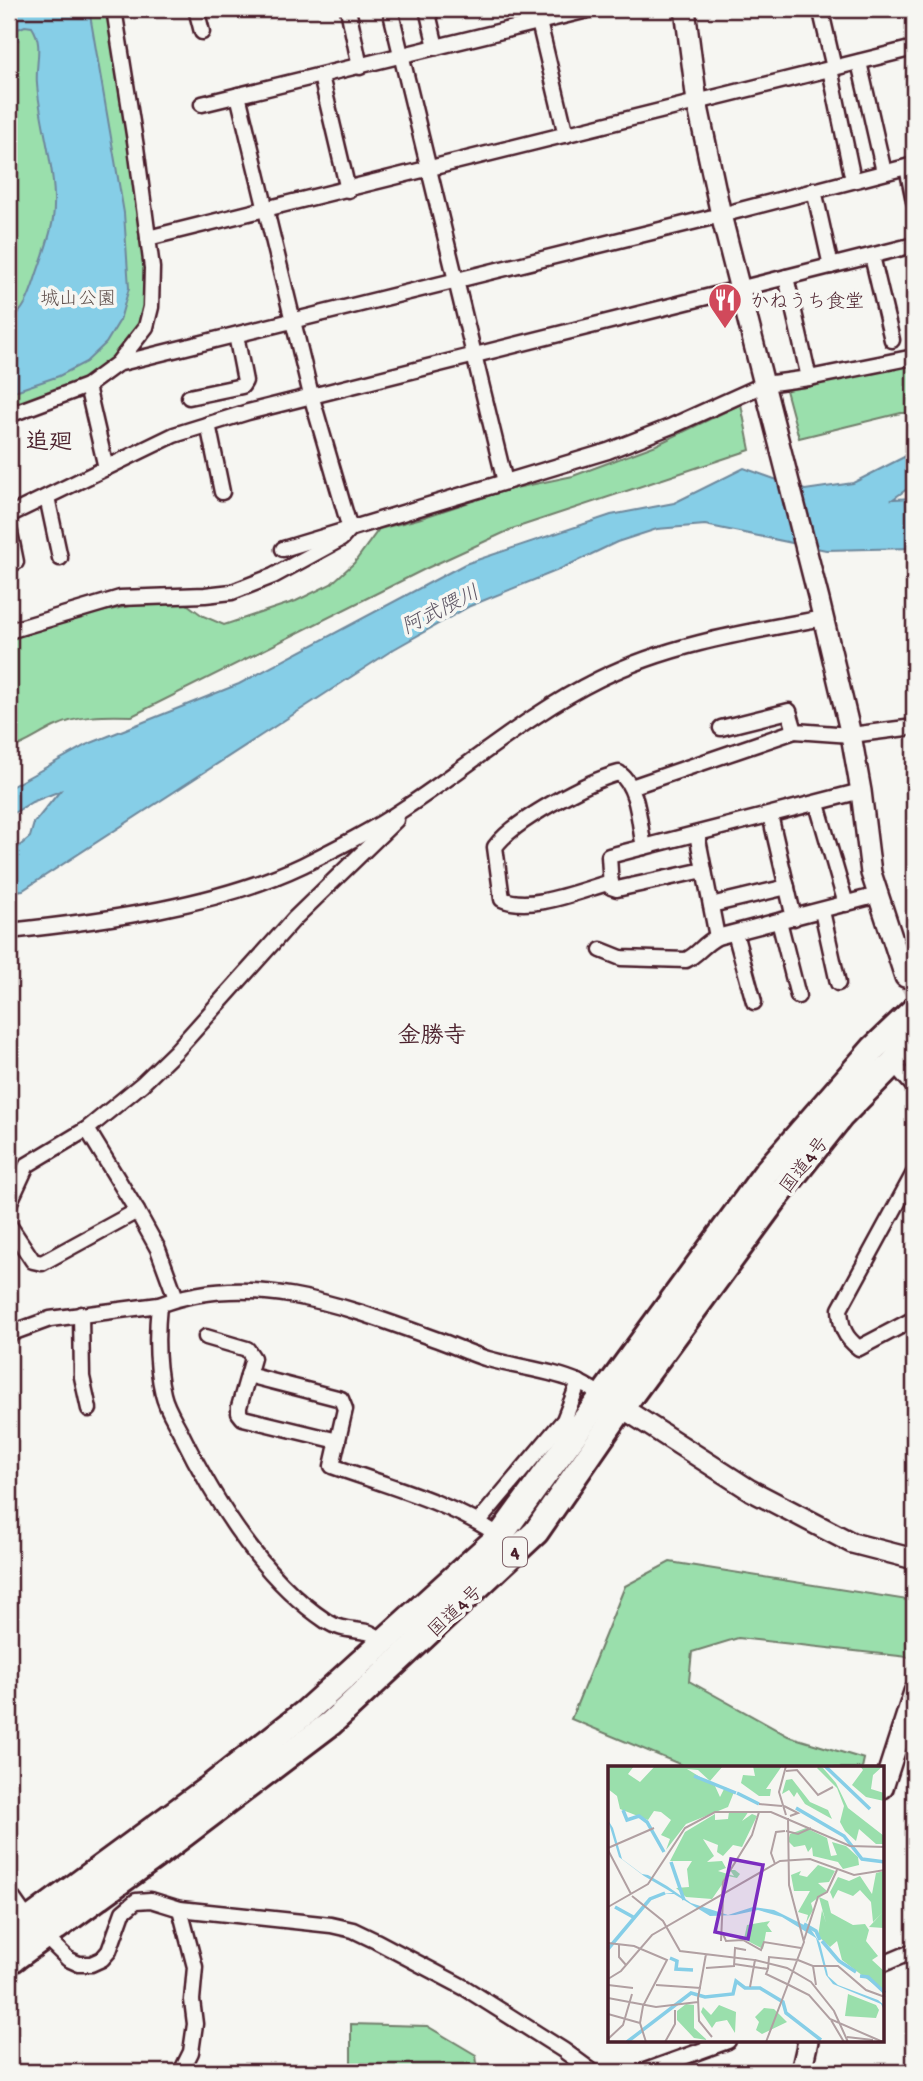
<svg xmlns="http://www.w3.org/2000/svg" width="923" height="2081" font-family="'Gochi Hand','Klee One',sans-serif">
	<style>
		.green { fill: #9adfac; stroke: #727f6c; stroke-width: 2 }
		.water { fill: #86cee7; stroke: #6e889c; stroke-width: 2 }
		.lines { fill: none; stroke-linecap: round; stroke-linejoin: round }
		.secondary-tunnel { stroke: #d4cbca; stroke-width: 19; stroke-dasharray: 19 10; stroke-linecap: butt }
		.street-casing { stroke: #4a1f2b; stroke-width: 19 }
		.secondary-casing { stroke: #4a1f2b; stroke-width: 24 }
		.highway-casing { stroke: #4a1f2b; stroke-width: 30 }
		.street { stroke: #f6f6f2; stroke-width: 14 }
		.secondary { stroke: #f6f6f2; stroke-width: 19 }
		.highway { stroke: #f6f6f2; stroke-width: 24 }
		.labels { text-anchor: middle; stroke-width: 7; stroke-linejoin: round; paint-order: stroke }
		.shield { fill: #f6f6f2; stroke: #7e6067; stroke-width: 2 }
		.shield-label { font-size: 18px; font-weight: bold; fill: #4a1f2b }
		.park-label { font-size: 19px; fill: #5e4f4b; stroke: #f6f6f2 }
		.poi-label { font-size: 19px; fill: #4a1f2b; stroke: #f6f6f2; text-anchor: start }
		.street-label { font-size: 19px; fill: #4a1f2b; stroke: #f6f6f2 }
		.water-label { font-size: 21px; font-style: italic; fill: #5c5463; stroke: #f6f6f2 }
		.quarter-label { font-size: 23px; font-weight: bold; fill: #4a1f2b; stroke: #f6f6f2 }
		.inset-river { fill: none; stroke: #86cee7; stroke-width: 3.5 }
		.inset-road { fill: none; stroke: #b1a0a2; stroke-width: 2 }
		.view { fill: #7b2cbf; fill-opacity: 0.15; stroke: #7b2cbf; stroke-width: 3.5 }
		.inset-edge { fill: none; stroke: #4a1f2b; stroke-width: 3.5 }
	</style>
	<rect width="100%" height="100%" fill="#f6f6f2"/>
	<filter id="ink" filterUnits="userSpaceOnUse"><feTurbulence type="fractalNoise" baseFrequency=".0143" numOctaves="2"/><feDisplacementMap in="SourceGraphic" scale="14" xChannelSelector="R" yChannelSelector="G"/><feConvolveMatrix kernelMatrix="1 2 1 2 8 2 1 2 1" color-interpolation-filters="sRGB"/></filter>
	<g filter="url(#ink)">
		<g class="green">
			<polygon points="9,9 110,9 148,270 146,315 131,342 90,380 9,410"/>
			<polygon points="914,365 914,413 901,413 799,438 786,390"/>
			<path d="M741 404 750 450 512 529 425 569 132 716C105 715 79 715 54 727 39 734 25 745 9 749V636L63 620 176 596 203 616 224 625 296 601 331 584 354 563 379 529 418 519 506 490 573 476 656 445Z"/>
			<polygon points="670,1562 914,1601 914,1655 908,1657 738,1638 692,1652 689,1681 788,1736 864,1759 862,1768 689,1768 571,1719 625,1586"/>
			<polygon points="351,2024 427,2026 476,2055 478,2072 351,2072"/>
		</g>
		<g class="water">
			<path d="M9 9H89L124 213 129 288 120 320 106 343 86 362 59 376 9 393V321C25 311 30 294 36 276 42 258 50 238 53 219 59 178 40 125 37 84 35 63 44 45 32 27L25 26 18 29V40L9 43Z"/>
			<polygon points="914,452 914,484 893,499 914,498 914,548 826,550 705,525 657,529 617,542 556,571 470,606 394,649 23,890 9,892 9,855 30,837 34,823 60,791 32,802 9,816 9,788 86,745 239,684 465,564 611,515 674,503 744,468 805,490 853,483"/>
		</g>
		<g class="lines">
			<polyline class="secondary-tunnel" points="905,977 914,992"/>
			<g class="street-casing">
				<g id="street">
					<polyline points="196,9 202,32"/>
					<polyline points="348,9 360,67"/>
					<polyline points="390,9 505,482"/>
					<polyline points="427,9 436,47"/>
					<polyline points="822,16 834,68"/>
					<polyline points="539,22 566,135"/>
					<polyline points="859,62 884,172"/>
					<polyline points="830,69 853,180"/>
					<polyline points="321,76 348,190"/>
					<polyline points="202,104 592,9"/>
					<polyline points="907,167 914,201"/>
					<polyline points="814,190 831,266"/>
					<polyline points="148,238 914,48"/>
					<polyline points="872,256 892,340"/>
					<polyline points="786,277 809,378 914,357"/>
					<polyline points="117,364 721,215 914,165"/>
					<polyline points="87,386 106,468"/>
					<polyline points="189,397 242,386 245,381 236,335"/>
					<polyline points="9,415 87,386 117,364 146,327 151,307 152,268 136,147 114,9"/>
					<polyline points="208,424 222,492"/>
					<polyline points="47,497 60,558"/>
					<polyline points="9,515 174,435 248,412 914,245"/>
					<polyline points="9,527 16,562"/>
					<polyline points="283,549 608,451 672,426 765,384 809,378"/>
					<polyline points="9,631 120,598 205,595 232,592 273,576 341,539 350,529 311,395 238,95"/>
					<polyline points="721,728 789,711 795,731 851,735 914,727"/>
					<polyline points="631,787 795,731"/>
					<polyline points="817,804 846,904"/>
					<polyline points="770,815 794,918"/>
					<polyline points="697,834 717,937"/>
					<polyline points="704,870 617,889 611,887 609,856 861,791"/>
					<path d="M611 882C581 890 531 912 502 899L495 847C513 821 588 781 619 773 639 787 639 825 644 847"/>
					<polyline points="711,905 787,887"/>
					<polyline points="822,911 838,983"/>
					<polyline points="779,921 798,996"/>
					<path d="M9 931C103 921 217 906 303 865 337 848 373 830 405 808 469 766 530 713 599 679 669 644 747 632 824 618"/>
					<polyline points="735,933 754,1002"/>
					<path d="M601 950 621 958 686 960C699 954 702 945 717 937L878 895"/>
					<polyline points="893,1063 914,1087"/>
					<polyline points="87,1129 137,1211 158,1249 176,1298"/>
					<path d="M914 1173 840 1309C841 1327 844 1337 859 1348L914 1319"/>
					<polyline points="9,1204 27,1165 87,1129 142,1084 176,1051 295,918 396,820"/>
					<polyline points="9,1225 33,1261 42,1263 137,1211"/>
					<path d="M159 1305C156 1335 156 1365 163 1394 166 1408 175 1421 181 1433 214 1500 263 1579 326 1621 340 1630 351 1629 367 1632 373 1633 379 1639 385 1642"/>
					<polyline points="81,1314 82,1377 89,1409"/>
					<path d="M9 1334 50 1319 159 1305C253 1269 349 1308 438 1340 455 1346 471 1354 488 1359 516 1367 555 1371 580 1383 588 1387 596 1392 604 1396"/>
					<polyline points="206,1337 247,1349 253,1358 239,1407 239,1413 243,1418 338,1441"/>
					<path d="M248 1375 341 1399 345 1409 332 1466C388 1486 450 1502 500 1536"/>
					<polyline points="479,1521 564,1420 579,1382"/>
					<polyline points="9,1893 28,1920 68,1959 79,1964 91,1964 102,1959 109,1951 123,1912 136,1901 151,1900 180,1909 331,1925 353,1930 376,1941 465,1988 563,2050 593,2072"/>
					<polyline points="180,1909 195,1967 192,2000 195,2024 191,2052 181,2072"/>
					<polyline points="883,1964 914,1951"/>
					<polyline points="642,2072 728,2041"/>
					<polyline points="913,2072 914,2069"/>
				</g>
			</g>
			<g class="secondary-casing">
				<g id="secondary">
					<polyline points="685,9 697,102 721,215 819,600 851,735 861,791 871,873 905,977"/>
					<polyline points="610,1400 750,1490 852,1543 914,1559"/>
					<polyline points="883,1788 914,1692"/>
					<polyline points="801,2072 808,2041"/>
				</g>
			</g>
			<g class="highway-casing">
				<g id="highway">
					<polyline points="9,1935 209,1788 306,1712 500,1536 767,1171 874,1048 914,1010"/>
					<polyline points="9,1962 154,1857 331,1723 536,1532 623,1406 775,1199 841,1116 893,1063 914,1037"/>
				</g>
			</g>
			<use href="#street" class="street"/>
			<use href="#secondary" class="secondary"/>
			<use href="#highway" class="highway"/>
		</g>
	</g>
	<defs>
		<g id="restaurant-pin" transform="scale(1.75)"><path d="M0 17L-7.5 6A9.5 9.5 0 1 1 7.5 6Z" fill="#d1495b" stroke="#f6f6f2"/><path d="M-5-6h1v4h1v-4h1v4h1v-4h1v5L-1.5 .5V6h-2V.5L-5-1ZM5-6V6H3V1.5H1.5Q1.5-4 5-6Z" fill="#fff"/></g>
	</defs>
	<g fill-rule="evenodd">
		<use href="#restaurant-pin" x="725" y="300"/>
	</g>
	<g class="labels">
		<rect class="shield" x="503" y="1537.5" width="24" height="29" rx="5"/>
		<g class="shield-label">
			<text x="515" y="1558">4</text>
		</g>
		<g class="park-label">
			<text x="78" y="304">城山公園</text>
		</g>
		<g class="poi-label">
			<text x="750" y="307">かねうち食堂</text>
		</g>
		<g class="street-label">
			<text transform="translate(803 1164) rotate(-52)" y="7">国道4号</text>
			<text transform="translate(454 1610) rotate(-43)" y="7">国道4号</text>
		</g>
		<g class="water-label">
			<text transform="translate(440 609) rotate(-27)" y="7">阿武隈川</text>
		</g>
		<g class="quarter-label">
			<text x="49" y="448">追廻</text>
			<text x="432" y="1042">金勝寺</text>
		</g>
	</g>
	<g transform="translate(608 1766)">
		<rect width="276" height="276" fill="#f6f6f2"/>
		<path d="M0 0H26L20 8 32 16 47 0H115L102 15 90 4 79 3 107 20 112 31 117 21 126 26 120 41 78 58 58 84 62 73 53 69 63 54 53 46 46 45 40 54 12 43 9 30 0 23ZM145 0H174L158 23H163L162 30H151L133 17 135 9 147 10ZM252 0H275L265 9 263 23 276 27V35L258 31 244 19 255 4ZM209 2 210 1 215 2 228 17 240 42 276 70V78H268L251 63 248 75 237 65 232 56 236 40 229 22ZM184 13 202 36 220 44 224 53 197 38 189 26 186 31 181 24 174 28 178 14ZM141 45 134 55 144 48 149 50 134 81 125 79 115 90 109 86 110 79 95 73 106 90 99 96 114 95 118 102 110 105 126 110 122 104H127L132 108 129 112 120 110 104 133 78 131 68 122 81 121 79 103 84 95H62L77 66 107 48V54L120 53 121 46ZM198 62 219 72 223 90 229 89 224 76 238 80 250 91 251 99 235 103 230 96 205 90 204 81 200 86 197 79 186 81 180 75 182 68ZM210 99 227 105 221 116 210 117 219 125 203 137 205 144 198 157 200 149 190 146 202 125H186L183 109 193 105 191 109 199 111ZM276 105V162L261 161 274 147 265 156 263 136 252 124 245 130 230 124 225 133 222 126 230 111 241 115 252 110 264 128 268 107ZM211 131 220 135 223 147 245 159 257 158 261 164 258 175 270 190 264 194 276 205V226L234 194 229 175 222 181 210 170 214 144 218 157ZM162 155 159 159 164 166H158L155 183 136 173 139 159ZM240 228 268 239 271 244 268 252 237 250ZM78 238 86 239V262L99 274 86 272 69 254V245ZM111 239 128 246 127 267 119 254 108 256 104 262 93 246 95 241 103 249ZM156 242 166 243 179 256 154 268 148 264 151 256 147 251Z" fill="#9adfac"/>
		<path d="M0 54 5 62 14 93 34 108 40 109 59 120 83 137 120 149 145 141 166 144 202 162 212 177 219 205 220 210 230 219 270 234 276 239V244L273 238 225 218 218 209 208 172 174 151 150 144 127 149 102 150 66 128H53L65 127 36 110 11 91Z" fill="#86cee7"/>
		<path class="inset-river" d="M217 0 262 43M86 10 128 27M129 27 151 38M188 42 236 70 254 93 277 96M15 44 19 54 31 50 39 56 56 86M63 96 76 134M7 141 27 152M196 158 208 165 212 174M214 175 231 195 248 206M0 183 42 133 57 127M62 192 69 195 68 203 85 204M252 210 260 211 277 227M19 276 83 227 97 231 125 228 128 215 137 222H152L175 236 178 247 213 274"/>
		<path class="inset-road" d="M178 0 171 26 178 49M178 5 189 4 210 29 225 21M151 38 174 40M176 40 190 47 182 50M178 65 190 68 203 62M0 82 46 62M0 84 23 128M167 98 163 87 168 66 177 65M114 129 115 116 144 69 151 46M24 130 55 155 72 185 147 194 142 221M0 141 40 118 77 62 107 46H163L242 80 277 81M115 168 118 175 135 174 153 184 156 176 193 182M196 174 210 131 219 126 229 104M113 175 115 132M0 177 26 180 59 194 35 240 32 257 38 276M11 178V191L18 199M98 188 90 232 91 255 104 271M147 194 179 202 203 216 226 245 240 276M126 198 160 203M205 200H230L258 224 277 231M98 202 126 200 127 182 138 184M160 203 161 191 190 194 205 200 208 219M160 203 158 208 179 218M0 213 13 205 44 169 172 95 202 93 246 109 277 104M179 218 201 229 222 253 275 276M0 219 25 222M48 219 93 222M0 232 48 241 90 236M0 248 32 257M223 254 236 276M239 271 265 274M0 273 15 259 24 228M57 276 67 258V244M158 276 196 176 181 119 180 52"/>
		<path class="view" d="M123 93 155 99 140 173 107 166Z"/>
		<rect width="276" height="276" class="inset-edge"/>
	</g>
	<rect width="923" height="2081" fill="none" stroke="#f6f6f2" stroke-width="35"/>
	<rect x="18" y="18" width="888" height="2046" fill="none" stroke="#4a1f2b" stroke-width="2.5" filter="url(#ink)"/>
</svg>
